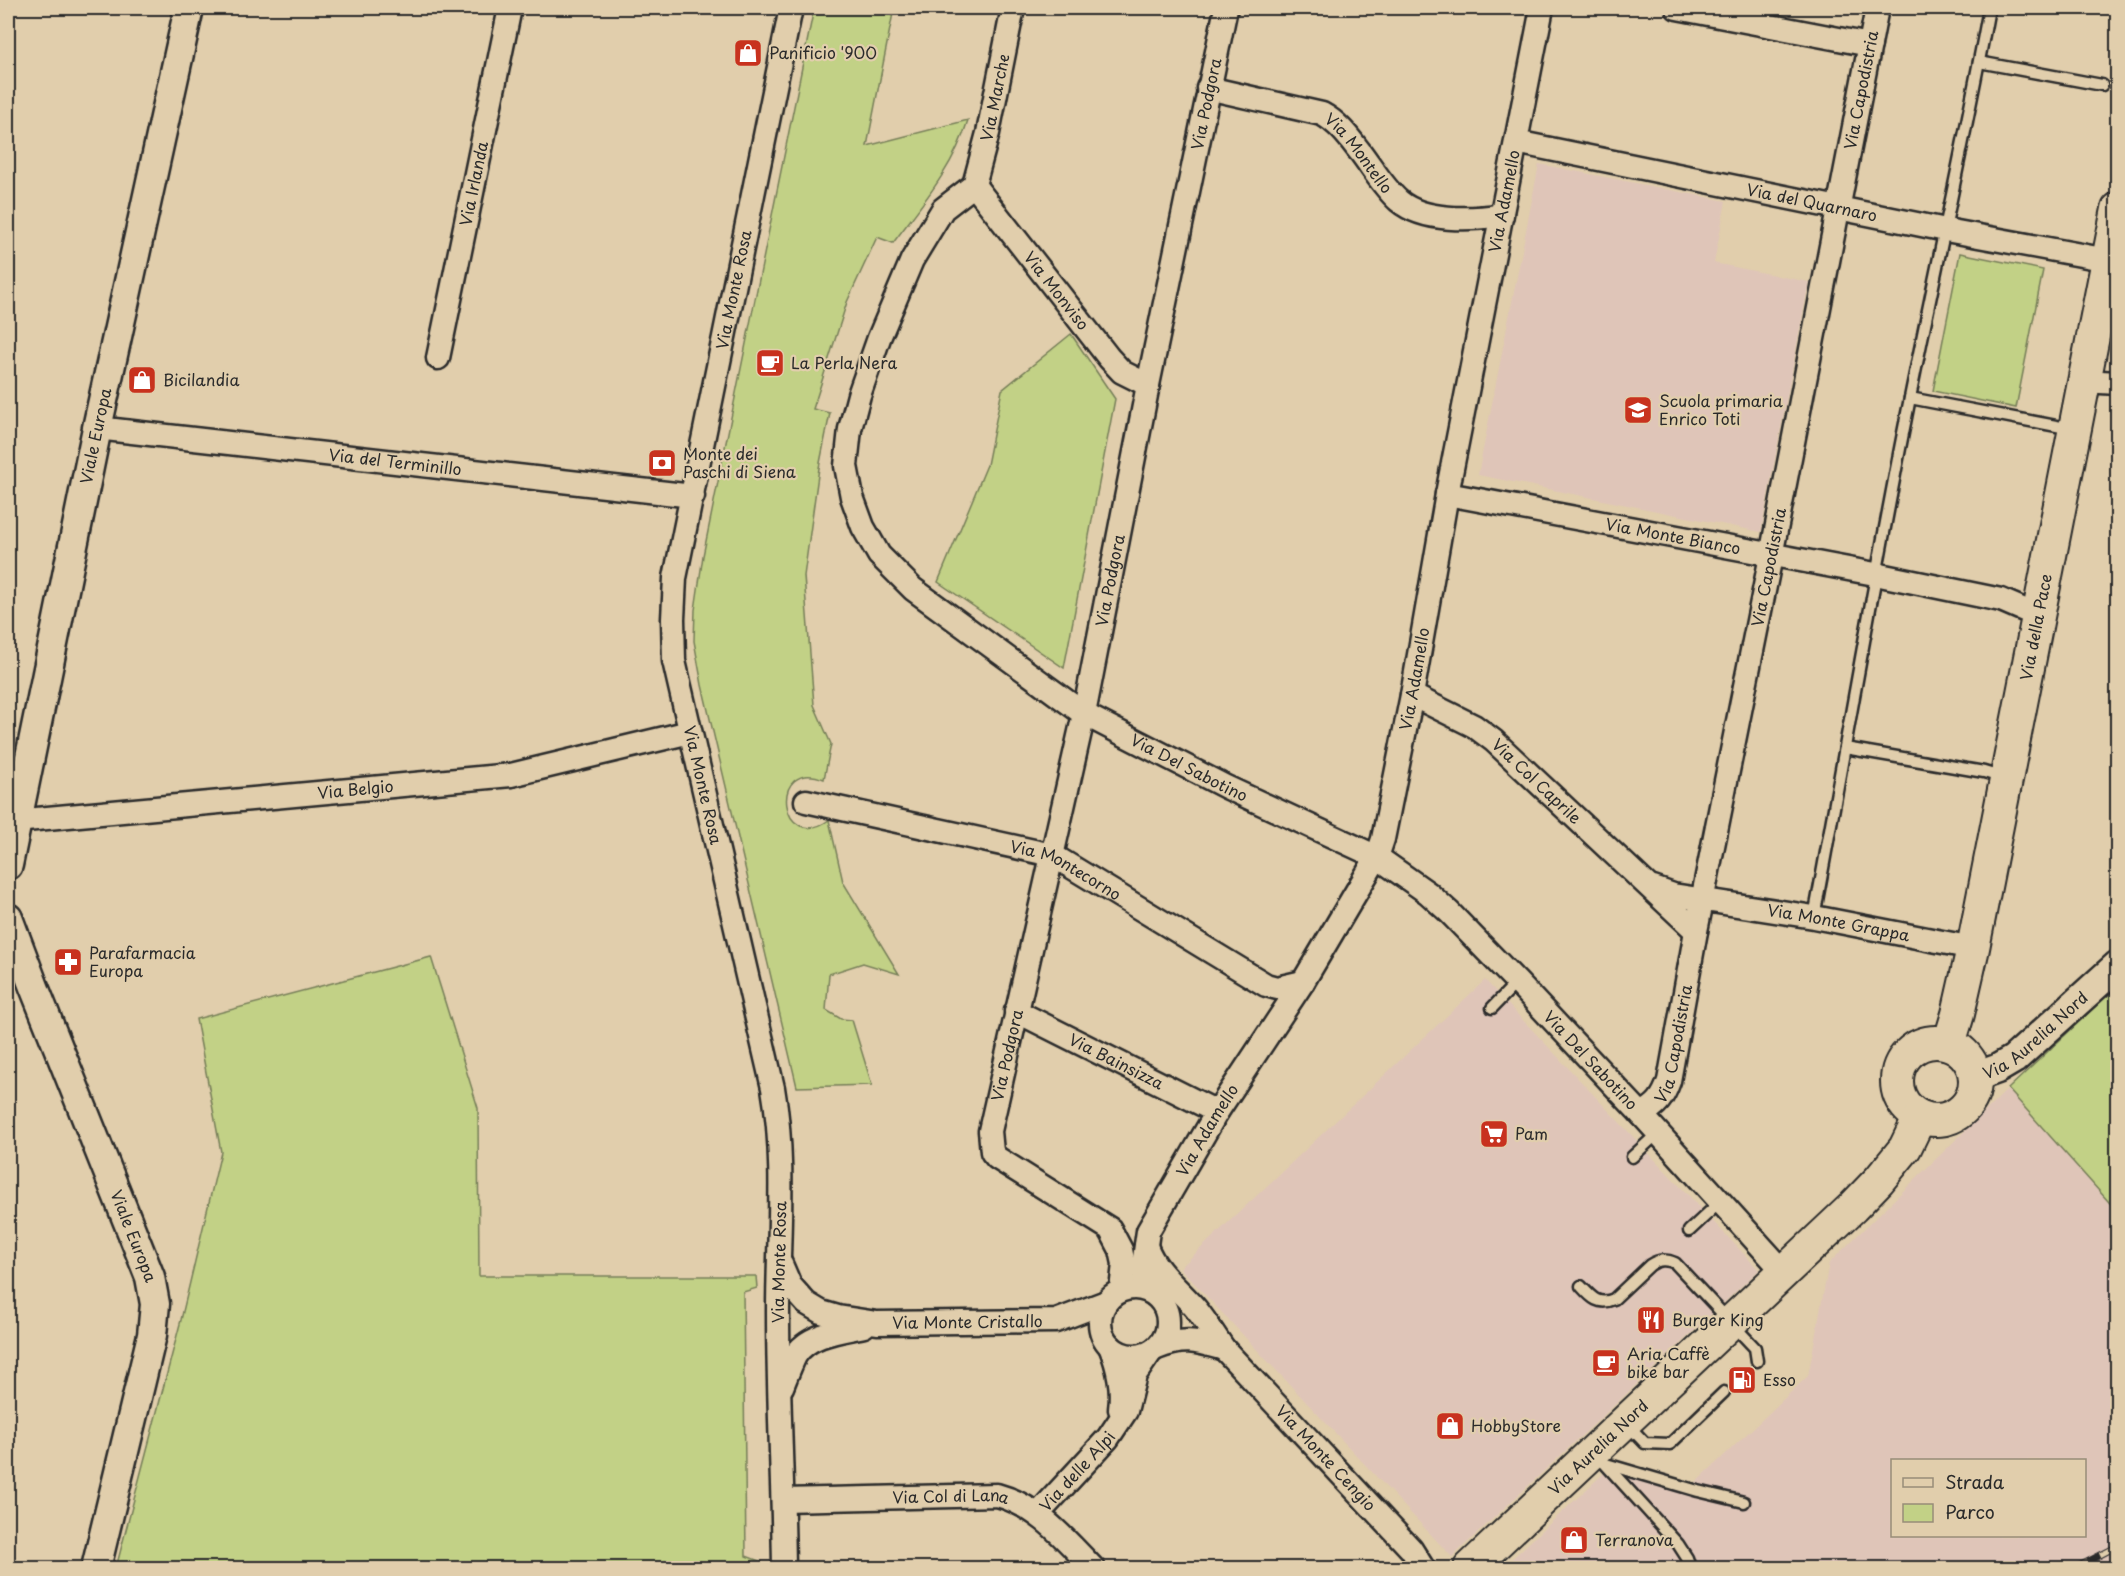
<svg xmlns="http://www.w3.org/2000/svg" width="2125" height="1576" font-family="'Playpen Sans',sans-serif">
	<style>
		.built { fill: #dfc5b8; fill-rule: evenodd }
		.green { fill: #c2d186; stroke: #767e58; stroke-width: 1.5 }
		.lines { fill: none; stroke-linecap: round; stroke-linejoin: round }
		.service-casing { stroke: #2b2b2b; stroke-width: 15 }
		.minor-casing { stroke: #2b2b2b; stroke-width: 27 }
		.tertiary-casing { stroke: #2b2b2b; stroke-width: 33 }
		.secondary-casing { stroke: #2b2b2b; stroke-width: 36 }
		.service { stroke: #e1ceac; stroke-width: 10 }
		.minor { stroke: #e1ceac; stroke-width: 22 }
		.tertiary { stroke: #e1ceac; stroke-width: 28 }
		.secondary { stroke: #e1ceac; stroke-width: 32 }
		.rail-casing { stroke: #2b2b2b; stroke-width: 7 }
		.rail { stroke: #e1ceac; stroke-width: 4.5; stroke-dasharray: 14; stroke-linecap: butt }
		.labels { text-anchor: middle; stroke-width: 4.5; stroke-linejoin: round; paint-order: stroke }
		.poi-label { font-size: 16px; fill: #2b2b2b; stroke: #e1ceac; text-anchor: start }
		.street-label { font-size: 16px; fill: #2b2b2b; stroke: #e1ceac }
	</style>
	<rect width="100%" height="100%" fill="#e1ceac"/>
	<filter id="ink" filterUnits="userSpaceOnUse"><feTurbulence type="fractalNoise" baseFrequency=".0167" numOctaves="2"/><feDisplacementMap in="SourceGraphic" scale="12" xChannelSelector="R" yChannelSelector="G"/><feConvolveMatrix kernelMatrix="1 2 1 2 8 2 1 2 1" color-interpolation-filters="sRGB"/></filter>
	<g filter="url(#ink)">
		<g class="built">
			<polygon points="1539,164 1726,201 1714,263 1809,282 1761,532 1478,475"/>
			<polygon points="1485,980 1759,1270 1452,1557 1180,1268"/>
			<path d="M2008 1089 2117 1211V1568H1502L1617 1461 1693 1485 1808 1376 1829 1263ZM1892 1460H2084V1536H1892Z"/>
		</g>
		<g class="green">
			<path d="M814 8H894L867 146 968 120C954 167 922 204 893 243L877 237 847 302 813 409 830 413 819 468 804 576 814 705 831 744 824 779C768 757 779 855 829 820L843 882 899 974 863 963 829 974 826 1010 841 1019 852 1020 872 1085 797 1087 702 685 694 641 695 610 703 556Z"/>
			<polygon points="1960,253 2043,270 2016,408 1933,391"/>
			<polygon points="1071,334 1115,399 1064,668 938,582 987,465 1002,390"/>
			<polygon points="431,957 478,1108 479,1276 756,1276 757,1288 743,1292 746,1556 762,1562 762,1568 116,1568 181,1320 221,1152 196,1019"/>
			<polygon points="2117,986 2117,1211 2008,1089"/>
		</g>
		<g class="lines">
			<g class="service-casing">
				<g id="service">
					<polyline points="1979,62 2102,85"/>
					<polyline points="1910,398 2072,429"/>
					<polyline points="1845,748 1984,772 2004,778"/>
					<path d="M1814 917C1845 751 1873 584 1906 418 1933 281 1964 145 1989 8"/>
					<polyline points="1492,1008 1517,982"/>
					<polyline points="1632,1157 1658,1133"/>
					<polyline points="1689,1231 1720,1202"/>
					<path d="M1581 1286C1591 1297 1598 1306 1614 1299L1650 1265C1659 1259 1666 1259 1675 1263L1755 1348 1757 1361"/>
					<polyline points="1627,1424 1645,1443 1670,1444 1724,1392"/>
					<polyline points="1596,1454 1678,1544 1687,1558 1690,1568"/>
					<polyline points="1606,1464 1698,1491 1744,1502"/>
				</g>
			</g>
			<g class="minor-casing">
				<g id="minor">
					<polyline points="1677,8 1870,45"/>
					<path id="s1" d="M1208 88 1322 114C1339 123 1350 139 1361 153 1373 169 1384 188 1399 201 1424 222 1471 220 1502 215"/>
					<path id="s2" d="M1516 142 1946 230 2108 260"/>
					<path id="s3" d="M974 185 943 209 912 260 879 338 859 395 850 429 846 466 852 497 863 527 879 555 913 589 1084 714 1226 787 1377 857 1428 893 1449 912 1517 982 1641 1114 1785 1273"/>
					<path id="s4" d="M974 185 1109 358 1122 372 1148 385"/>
					<path id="s5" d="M974 185 988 133 1013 8"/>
					<path id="s6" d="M438 358 510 8"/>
					<polyline points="2083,381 2118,383"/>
					<path id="s7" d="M97 428 693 496"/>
					<path id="s8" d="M1447 494 1875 574 2001 600 2038 616"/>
					<path id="s9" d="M1412 695 1474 726 1494 741 1696 931"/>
					<path id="s10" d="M806 801 1052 855 1266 985 1277 988 1303 982"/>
					<path id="s11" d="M15 821 511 775 690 732"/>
					<path id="s12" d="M1653 888 1673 895 1814 917 1973 948"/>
					<path id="s13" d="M1016 1011 1217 1112"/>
					<path id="s14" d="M1641 1114C1657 1106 1663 1098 1669 1081L1696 931 1771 556 1877 8"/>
					<path id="s15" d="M1146 1246C1156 1273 1178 1288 1196 1309 1206 1321 1215 1336 1224 1349L1411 1549 1423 1568"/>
					<path id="s16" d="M781 1264 790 1285 806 1303 821 1312 838 1317 877 1323 1056 1321 1106 1302"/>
					<circle cx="1134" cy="1322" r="34"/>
					<path id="s17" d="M1121 1290 1124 1264 1121 1250 1110 1229 997 1158 992 1152 990 1131 1084 714 1148 385 1226 8"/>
					<path id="s18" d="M1152 1292 1144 1276V1259L1148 1231 1217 1112 1303 982 1377 857 1383 839 1412 695 1447 494 1542 8"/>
					<path d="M1110 1346C1118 1366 1123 1388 1120 1409"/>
					<path d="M1157 1348C1185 1337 1196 1341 1224 1349"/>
					<path d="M782 1387C786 1377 790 1366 795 1356 808 1334 841 1331 864 1326"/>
					<path id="s19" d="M783 1500 997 1495C1038 1506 1065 1539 1093 1568"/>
					<path id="s20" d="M1038 1514 1108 1438 1126 1411 1135 1375 1150 1353"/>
					<path id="s21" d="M784 1568C783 1483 778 1398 778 1312 778 1237 786 1162 773 1088L674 661 673 619 675 578 791 8"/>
				</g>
			</g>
			<g class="tertiary-casing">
				<g id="tertiary">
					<path id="s22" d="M8 865 97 428 189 8"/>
					<path id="s23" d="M8 918 34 987 150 1277 155 1304 152 1335 96 1568"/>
					<path id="s24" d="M1975 1077 1997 1069 2014 1059 2118 965"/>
				</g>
			</g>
			<g class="secondary-casing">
				<g id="secondary">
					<circle cx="1936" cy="1081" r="39"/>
					<path id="s25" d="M1949 1044 1958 1014 1973 948 2118 209"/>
					<path id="s26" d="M1470 1568 1853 1207 1879 1180 1905 1148 1920 1117"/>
				</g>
			</g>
			<use href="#service" class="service"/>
			<use href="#minor" class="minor"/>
			<use href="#tertiary" class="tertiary"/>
			<use href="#secondary" class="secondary"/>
			<g class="rail-casing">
				<g id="rail">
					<polyline points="2075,1568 2118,1546"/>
					<polyline points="2103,1568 2118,1560"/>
				</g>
			</g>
			<use href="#rail" class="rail"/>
		</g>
	</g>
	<defs>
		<g id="shop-square" transform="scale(1.5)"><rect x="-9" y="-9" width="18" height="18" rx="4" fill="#c8321e" stroke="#e1ceac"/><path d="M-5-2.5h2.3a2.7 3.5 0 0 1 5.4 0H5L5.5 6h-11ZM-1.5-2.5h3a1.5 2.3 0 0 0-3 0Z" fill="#fff"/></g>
		<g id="cafe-square" transform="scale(1.5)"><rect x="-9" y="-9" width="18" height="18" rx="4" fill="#c8321e" stroke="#e1ceac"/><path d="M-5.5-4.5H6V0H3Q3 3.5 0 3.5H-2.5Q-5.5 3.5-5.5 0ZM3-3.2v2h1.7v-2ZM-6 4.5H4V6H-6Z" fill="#fff"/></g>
		<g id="school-square" transform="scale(1.5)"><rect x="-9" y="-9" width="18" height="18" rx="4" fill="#c8321e" stroke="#e1ceac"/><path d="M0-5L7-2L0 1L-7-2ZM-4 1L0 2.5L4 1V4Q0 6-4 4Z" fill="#fff"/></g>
		<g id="bank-square" transform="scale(1.5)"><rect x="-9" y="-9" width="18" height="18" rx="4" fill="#c8321e" stroke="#e1ceac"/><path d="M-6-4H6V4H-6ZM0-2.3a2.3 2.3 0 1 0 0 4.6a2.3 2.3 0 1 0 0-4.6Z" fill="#fff"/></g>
		<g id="pharmacy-square" transform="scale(1.5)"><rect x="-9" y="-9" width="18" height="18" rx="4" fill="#c8321e" stroke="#e1ceac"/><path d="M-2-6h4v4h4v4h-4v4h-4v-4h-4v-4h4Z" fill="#fff"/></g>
		<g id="supermarket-square" transform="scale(1.5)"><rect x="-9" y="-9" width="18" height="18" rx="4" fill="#c8321e" stroke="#e1ceac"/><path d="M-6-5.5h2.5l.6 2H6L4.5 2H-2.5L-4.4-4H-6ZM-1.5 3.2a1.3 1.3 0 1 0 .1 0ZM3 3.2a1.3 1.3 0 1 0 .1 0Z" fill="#fff"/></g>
		<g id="restaurant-square" transform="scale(1.5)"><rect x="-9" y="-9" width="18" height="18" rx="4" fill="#c8321e" stroke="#e1ceac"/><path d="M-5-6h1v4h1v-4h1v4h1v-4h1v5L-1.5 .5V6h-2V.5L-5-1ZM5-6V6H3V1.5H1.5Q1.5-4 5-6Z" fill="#fff"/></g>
		<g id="fuel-square" transform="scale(1.5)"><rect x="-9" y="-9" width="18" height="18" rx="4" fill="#c8321e" stroke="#e1ceac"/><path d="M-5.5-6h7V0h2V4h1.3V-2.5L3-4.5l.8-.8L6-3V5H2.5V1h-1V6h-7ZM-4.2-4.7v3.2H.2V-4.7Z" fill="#fff"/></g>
	</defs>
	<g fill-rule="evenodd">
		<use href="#shop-square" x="748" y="53"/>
		<use href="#cafe-square" x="770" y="363"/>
		<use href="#shop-square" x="142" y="380"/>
		<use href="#school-square" x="1638" y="410"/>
		<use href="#bank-square" x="662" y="463"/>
		<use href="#pharmacy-square" x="68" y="962"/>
		<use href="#supermarket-square" x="1494" y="1134"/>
		<use href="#restaurant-square" x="1651" y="1320"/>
		<use href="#cafe-square" x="1606" y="1363"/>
		<use href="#fuel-square" x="1742" y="1380"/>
		<use href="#shop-square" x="1450" y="1426"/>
		<use href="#shop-square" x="1574" y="1540"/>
	</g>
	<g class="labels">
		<g class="poi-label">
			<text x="769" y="59">Panificio '900</text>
			<text x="791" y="369">La Perla Nera</text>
			<text x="163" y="386">Bicilandia</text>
			<text x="1659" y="407">Scuola primaria<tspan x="1659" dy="18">Enrico Toti</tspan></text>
			<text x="683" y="460">Monte dei<tspan x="683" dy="18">Paschi di Siena</tspan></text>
			<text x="89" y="959">Parafarmacia<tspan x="89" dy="18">Europa</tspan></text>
			<text x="1515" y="1140">Pam</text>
			<text x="1672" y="1326">Burger King</text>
			<text x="1627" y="1360">Aria Caffè<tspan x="1627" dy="18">bike bar</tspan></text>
			<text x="1763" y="1386">Esso</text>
			<text x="1471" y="1432">HobbyStore</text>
			<text x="1595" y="1546">Terranova</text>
		</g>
		<g class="street-label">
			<text dy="6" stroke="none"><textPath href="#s14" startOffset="1054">Via Capodistria</textPath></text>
			<text dy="6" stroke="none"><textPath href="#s5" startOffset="90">Via Marche</textPath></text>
			<text dy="6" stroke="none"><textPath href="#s17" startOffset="1276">Via Podgora</textPath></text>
			<text dy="6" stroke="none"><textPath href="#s1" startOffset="171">Via Montello</textPath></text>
			<text dy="6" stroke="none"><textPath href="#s6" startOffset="178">Via Irlanda</textPath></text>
			<text dy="6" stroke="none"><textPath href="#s18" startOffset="1170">Via Adamello</textPath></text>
			<text dy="6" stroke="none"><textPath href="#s2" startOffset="302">Via del Quarnaro</textPath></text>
			<text dy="6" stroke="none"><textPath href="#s21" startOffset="1296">Via Monte Rosa</textPath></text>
			<text dy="6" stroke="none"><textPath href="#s4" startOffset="134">Via Monviso</textPath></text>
			<text dy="6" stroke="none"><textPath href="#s22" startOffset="438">Viale Europa</textPath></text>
			<text dy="6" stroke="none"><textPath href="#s7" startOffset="300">Via del Terminillo</textPath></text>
			<text dy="6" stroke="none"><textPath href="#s8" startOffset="230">Via Monte Bianco</textPath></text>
			<text dy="6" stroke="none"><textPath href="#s14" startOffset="568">Via Capodistria</textPath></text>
			<text dy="6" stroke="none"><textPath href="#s17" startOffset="790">Via Podgora</textPath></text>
			<text dy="6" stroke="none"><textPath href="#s25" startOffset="426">Via della Pace</textPath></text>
			<text dy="6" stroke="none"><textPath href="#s18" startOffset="684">Via Adamello</textPath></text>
			<text dy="6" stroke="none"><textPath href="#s3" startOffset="790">Via Del Sabotino</textPath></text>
			<text dy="6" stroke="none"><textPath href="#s9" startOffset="153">Via Col Caprile</textPath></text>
			<text transform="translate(703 785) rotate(77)" y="6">Via Monte Rosa</text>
			<text dy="6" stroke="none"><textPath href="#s11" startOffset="342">Via Belgio</textPath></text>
			<text dy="6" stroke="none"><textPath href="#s10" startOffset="270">Via Montecorno</textPath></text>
			<text dy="6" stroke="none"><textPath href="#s12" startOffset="189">Via Monte Grappa</textPath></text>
			<text dy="6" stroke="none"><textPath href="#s24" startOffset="74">Via Aurelia Nord</textPath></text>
			<text dy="6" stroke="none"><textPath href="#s14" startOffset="82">Via Capodistria</textPath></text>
			<text dy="6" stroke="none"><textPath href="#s17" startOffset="304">Via Podgora</textPath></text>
			<text dy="6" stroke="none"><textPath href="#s13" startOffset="112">Via Bainsizza</textPath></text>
			<text dy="6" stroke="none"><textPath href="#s3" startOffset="1294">Via Del Sabotino</textPath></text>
			<text dy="6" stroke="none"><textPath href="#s18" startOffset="180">Via Adamello</textPath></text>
			<text dy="6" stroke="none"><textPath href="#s23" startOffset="342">Viale Europa</textPath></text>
			<text dy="6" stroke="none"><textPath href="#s21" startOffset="306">Via Monte Rosa</textPath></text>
			<text dy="6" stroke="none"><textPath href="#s16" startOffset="212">Via Monte Cristallo</textPath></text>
			<text dy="6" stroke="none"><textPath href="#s26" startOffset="176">Via Aurelia Nord</textPath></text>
			<text dy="6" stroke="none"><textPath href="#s15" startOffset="279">Via Monte Cengio</textPath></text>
			<text dy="6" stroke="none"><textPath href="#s20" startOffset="58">Via delle Alpi</textPath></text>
			<text dy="6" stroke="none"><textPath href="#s19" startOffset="168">Via Col di Lana</textPath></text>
		</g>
	</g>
	<rect width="2125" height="1576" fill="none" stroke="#e1ceac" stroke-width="30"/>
	<rect x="15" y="15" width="2095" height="1546" fill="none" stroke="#2b2b2b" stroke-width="2" filter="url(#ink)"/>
	<rect x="1891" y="1459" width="195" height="78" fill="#e1ceac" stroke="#988d78" stroke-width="1.5"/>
	<rect x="1903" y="1478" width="30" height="9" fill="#e1ceac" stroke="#988d78" stroke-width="1.5"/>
	<text x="1945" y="1489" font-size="18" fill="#2b2b2b">Strada</text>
	<rect x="1903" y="1504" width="30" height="18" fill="#c2d186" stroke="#988d78" stroke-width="1.5"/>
	<text x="1945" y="1519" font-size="18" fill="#2b2b2b">Parco</text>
</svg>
